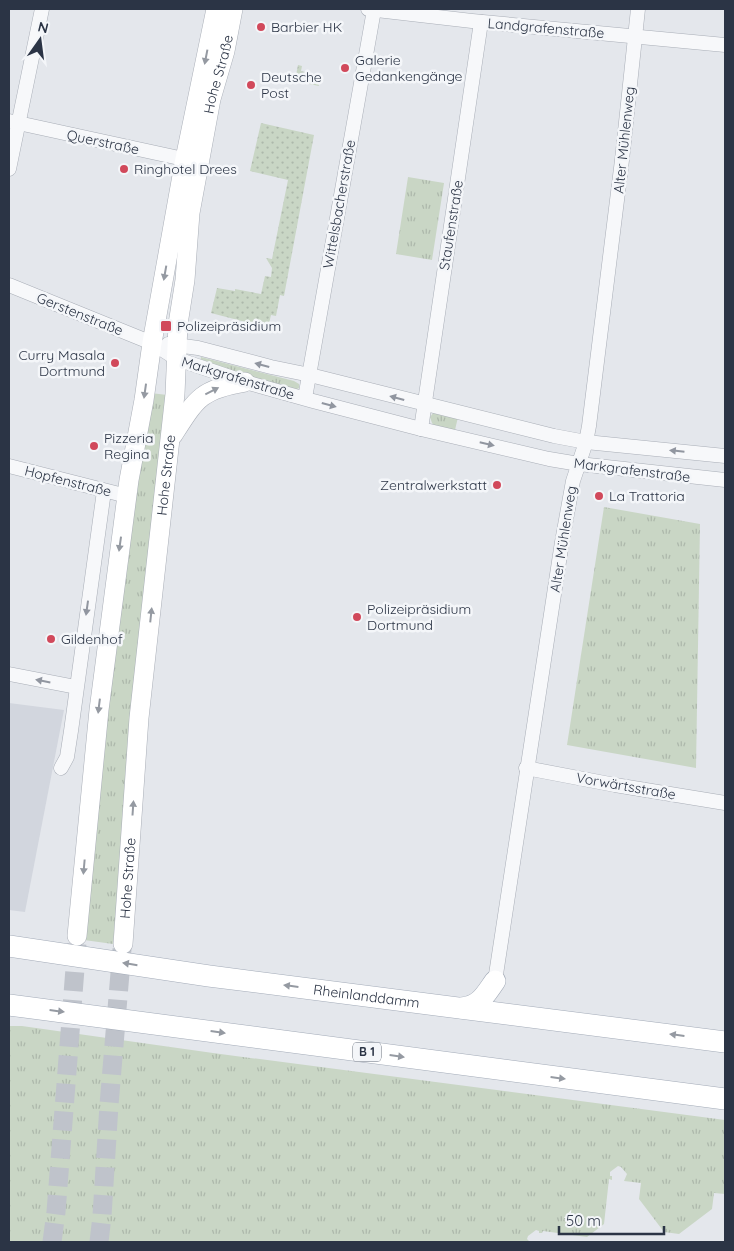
<svg xmlns="http://www.w3.org/2000/svg" width="734" height="1251" font-family="Quicksand,sans-serif">
	<style>
		.built { fill: #d2d6de }
		.grass { fill: url(#grass-tufts) }
		.garden { fill: url(#garden-dots) }
		.lines { fill: none; stroke-linecap: round; stroke-linejoin: round }
		.secondary-tunnel { stroke: #bfc3cb; stroke-width: 19; stroke-dasharray: 19 9; stroke-linecap: butt }
		.street-casing { stroke: #a9aeb7; stroke-width: 15 }
		.secondary-casing { stroke: #a9aeb7; stroke-width: 20 }
		.primary-casing { stroke: #a3abb8; stroke-width: 22 }
		.street { stroke: #f7f8fa; stroke-width: 14 }
		.secondary { stroke: #fff; stroke-width: 19 }
		.primary { stroke: #fff; stroke-width: 21 }
		.oneway { fill: #959aa2 }
		.oneway2 { fill: #9196a0 }
		.poi-dot { fill: #d1495b; stroke: #f4f6f9; stroke-width: 2 }
		.labels { text-anchor: middle; stroke-width: 5; stroke-linejoin: round; paint-order: stroke }
		.shield { fill: #f4f6f9; stroke: #676e7b; stroke-width: 1 }
		.shield-label { font-size: 12px; font-weight: bold; fill: #2b3445 }
		.poi-label { font-size: 14px; fill: #2b3445; stroke: #f4f6f9; text-anchor: start }
		.street-label { font-size: 14px; fill: #2b3445; stroke: #f4f6f9 }
	</style>
	<defs>
		<pattern id="grass-tufts" width="24" height="20" patternUnits="userSpaceOnUse" patternTransform="scale(1.25)"><rect width="24" height="20" fill="#c9d6c5"/><path d="M3 7l-1-3M5 7V3M7 7l1-3M15 17l-1-3M17 17v-4M19 17l1-3" fill="none" stroke="#adb8ab"/></pattern>
		<pattern id="garden-dots" width="8" height="8" patternUnits="userSpaceOnUse" patternTransform="scale(1.25)"><rect width="8" height="8" fill="#c9d6c5"/><path d="M2 2h.1M6 6h.1" fill="none" stroke="#adb8ab" stroke-width="1.8" stroke-linecap="round"/></pattern>
	</defs>
	<rect width="100%" height="100%" fill="#e4e7ec"/>
	<polygon class="built" points="9,703 64,710 25,912 9,910"/>
	<g class="grass">
		<polygon points="408,177 444,183 432,260 396,254"/>
		<polygon points="201,357 294,381 299,384 299,388 295,390 200,362"/>
		<polygon points="151,393 167,395 113,944 84,940 121,582"/>
		<polygon points="434,412 458,417 455,430 434,426 432,423 430,417"/>
		<polygon points="604,507 700,524 696,768 567,745"/>
		<polygon points="9,1026 22,1026 213,1053 725,1120 725,1194 714,1193 712,1209 679,1234 664,1232 639,1199 641,1183 624,1181 627,1174 621,1167 618,1166 610,1172 610,1176 612,1176 612,1180 609,1179 604,1224 587,1237 543,1231 542,1233 539,1233 539,1231 536,1230 528,1236 527,1239 530,1242 9,1242"/>
	</g>
	<g class="garden">
		<polygon points="298,65 302,66 301,71 319,75 318,82 319,86 295,81"/>
		<polygon points="261,123 314,135 284,296 280,295 276,316 271,315 268,328 211,313 217,288 235,291 235,289 261,294 265,276 271,277 272,268 266,258 272,259 288,180 250,171"/>
	</g>
	<g class="lines">
		<g class="secondary-tunnel">
			<polyline points="52,1242 56,1212 77,943"/>
			<polyline points="99,1242 102,1216 109,1105 122,949"/>
		</g>
		<g class="street-casing">
			<g id="street">
				<polyline points="368,9 472,21 725,45"/>
				<polyline points="9,121 193,161"/>
				<polyline points="9,169 42,9"/>
				<polyline points="9,285 152,343 177,359 245,382 313,401 421,429 549,459 579,464 725,480"/>
				<polyline points="168,344 198,348 271,367 310,375 554,436 586,442 725,456"/>
				<polyline points="305,398 374,10"/>
				<polyline points="421,429 481,22"/>
				<polyline points="9,466 127,496"/>
				<polyline points="9,674 76,687"/>
				<polyline points="61,768 67,757 71,731 104,491"/>
				<polyline points="526,768 615,785 725,803"/>
				<polyline points="495,981 562,542 573,481 586,442 589,426 622,160 638,9"/>
			</g>
		</g>
		<g class="secondary-casing">
			<g id="secondary">
				<path d="M173 435C196 399 201 389 245 382"/>
				<polyline points="77,936 99,710 129,480 144,400 152,343 185,159 216,9"/>
				<path id="s1" d="M123 944 139 718 175 394 178 324 185 280 190 213 211 99 225 51 233 9"/>
			</g>
		</g>
		<g class="primary-casing">
			<g id="primary">
				<path id="s2" d="M9 946 209 976 725 1042"/>
				<polyline points="9,1005 725,1099"/>
				<path d="M462 1008C480 1006 485 995 495 981"/>
			</g>
		</g>
		<use href="#street" class="street"/>
		<use href="#secondary" class="secondary"/>
		<use href="#primary" class="primary"/>
	</g>
	<defs><path id="oneway-solid" d="M-6-.8H1V-3.2L6.5 0L1 3.2V.8H-6Z" transform="scale(1.25)"/></defs>
	<g class="oneway">
		<use href="#oneway-solid" transform="translate(206 57) rotate(101)"/>
		<use href="#oneway-solid" transform="translate(165 273) rotate(100)"/>
		<use href="#oneway-solid" transform="translate(145 391) rotate(98)"/>
		<use href="#oneway-solid" transform="translate(212 391) rotate(-27)"/>
		<use href="#oneway-solid" transform="translate(120 544) rotate(98)"/>
		<use href="#oneway-solid" transform="translate(151 615) rotate(-84)"/>
		<use href="#oneway-solid" transform="translate(99 706) rotate(97)"/>
		<use href="#oneway-solid" transform="translate(133 808) rotate(-86)"/>
		<use href="#oneway-solid" transform="translate(84 867) rotate(95)"/>
		<use href="#oneway-solid" transform="translate(130 964) rotate(-171)"/>
		<use href="#oneway-solid" transform="translate(291 986) rotate(-173)"/>
		<use href="#oneway-solid" transform="translate(57 1011) rotate(7)"/>
		<use href="#oneway-solid" transform="translate(218 1032) rotate(8)"/>
		<use href="#oneway-solid" transform="translate(677 1035) rotate(-173)"/>
		<use href="#oneway-solid" transform="translate(397 1056) rotate(8)"/>
		<use href="#oneway-solid" transform="translate(558 1078) rotate(7)"/>
	</g>
	<g class="oneway2">
		<use href="#oneway-solid" transform="translate(262 365) rotate(-165)"/>
		<use href="#oneway-solid" transform="translate(397 398) rotate(-165)"/>
		<use href="#oneway-solid" transform="translate(329 405) rotate(15)"/>
		<use href="#oneway-solid" transform="translate(487 444) rotate(13)"/>
		<use href="#oneway-solid" transform="translate(677 451) rotate(-174)"/>
		<use href="#oneway-solid" transform="translate(87 608) rotate(98)"/>
		<use href="#oneway-solid" transform="translate(43 681) rotate(-169)"/>
	</g>
	<g class="poi-dot">
		<circle cx="261" cy="27" r="5"/>
		<circle cx="345" cy="68" r="5"/>
		<circle cx="251" cy="85" r="5"/>
		<circle cx="124" cy="169" r="5"/>
		<rect x="160" y="320" width="12" height="12" rx="2.5"/>
		<circle cx="115" cy="363" r="5"/>
		<circle cx="94" cy="446" r="5"/>
		<circle cx="497" cy="485" r="5"/>
		<circle cx="599" cy="496" r="5"/>
		<circle cx="357" cy="617" r="5"/>
		<circle cx="51" cy="639" r="5"/>
	</g>
	<g class="labels">
		<rect class="shield" x="353" y="1042.5" width="28" height="19" rx="4"/>
		<g class="shield-label">
			<text x="367" y="1056">B 1</text>
		</g>
		<g class="poi-label">
			<text x="271" y="32">Barbier HK</text>
			<text x="355" y="65">Galerie<tspan x="355" dy="16">Gedankengänge</tspan></text>
			<text x="261" y="82">Deutsche<tspan x="261" dy="16">Post</tspan></text>
			<text x="134" y="174">Ringhotel Drees</text>
			<text x="177" y="331">Polizeipräsidium</text>
			<text x="105" y="360" text-anchor="end">Curry Masala<tspan x="105" dy="16">Dortmund</tspan></text>
			<text x="104" y="443">Pizzeria<tspan x="104" dy="16">Regina</tspan></text>
			<text x="487" y="490" text-anchor="end">Zentralwerkstatt</text>
			<text x="609" y="501">La Trattoria</text>
			<text x="367" y="614">Polizeipräsidium<tspan x="367" dy="16">Dortmund</tspan></text>
			<text x="61" y="644">Gildenhof</text>
		</g>
		<g class="street-label">
			<text transform="translate(546 28) rotate(5)" y="5">Landgrafenstraße</text>
			<text dy="5" stroke="none"><textPath href="#s1" startOffset="876">Hohe Straße</textPath></text>
			<text transform="translate(624 140) rotate(-84)" y="5">Alter Mühlenweg</text>
			<text transform="translate(103 142) rotate(12)" y="5">Querstraße</text>
			<text transform="translate(339 204) rotate(-80)" y="5">Wittelsbacherstraße</text>
			<text transform="translate(451 225) rotate(-81)" y="5">Staufenstraße</text>
			<text transform="translate(80 314) rotate(22)" y="5">Gerstenstraße</text>
			<text transform="translate(238 378) rotate(17)" y="5">Markgrafenstraße</text>
			<text transform="translate(632 470) rotate(7)" y="5">Markgrafenstraße</text>
			<text dy="5" stroke="none"><textPath href="#s1" startOffset="471">Hohe Straße</textPath></text>
			<text transform="translate(68 481) rotate(14)" y="5">Hopfenstraße</text>
			<text transform="translate(563 539) rotate(-81)" y="5">Alter Mühlenweg</text>
			<text transform="translate(626 786) rotate(10)" y="5">Vorwärtsstraße</text>
			<text dy="5" stroke="none"><textPath href="#s1" startOffset="66">Hohe Straße</textPath></text>
			<text dy="5" stroke="none"><textPath href="#s2" startOffset="361">Rheinlanddamm</textPath></text>
		</g>
	</g>
	<rect width="734" height="1251" fill="none" stroke="#2b3445" stroke-width="20"/>
	<g transform="translate(40 40) rotate(14)" stroke="#f4f6f9" stroke-width="4" paint-order="stroke">
	<path d="M0-4L9 19L0 12L-9 19Z" fill="#2b3445"/>
	<text y="-8" font-size="14" font-weight="bold" text-anchor="middle" fill="#2b3445">N</text>
	</g>
	<path d="M559 1226v8h105v-8" fill="none" stroke="#2b3445" stroke-width="2.5"/>
	<text x="566" y="1226" font-size="15" fill="#2b3445" stroke="#f4f6f9" stroke-width="4" paint-order="stroke">50 m</text>
</svg>
